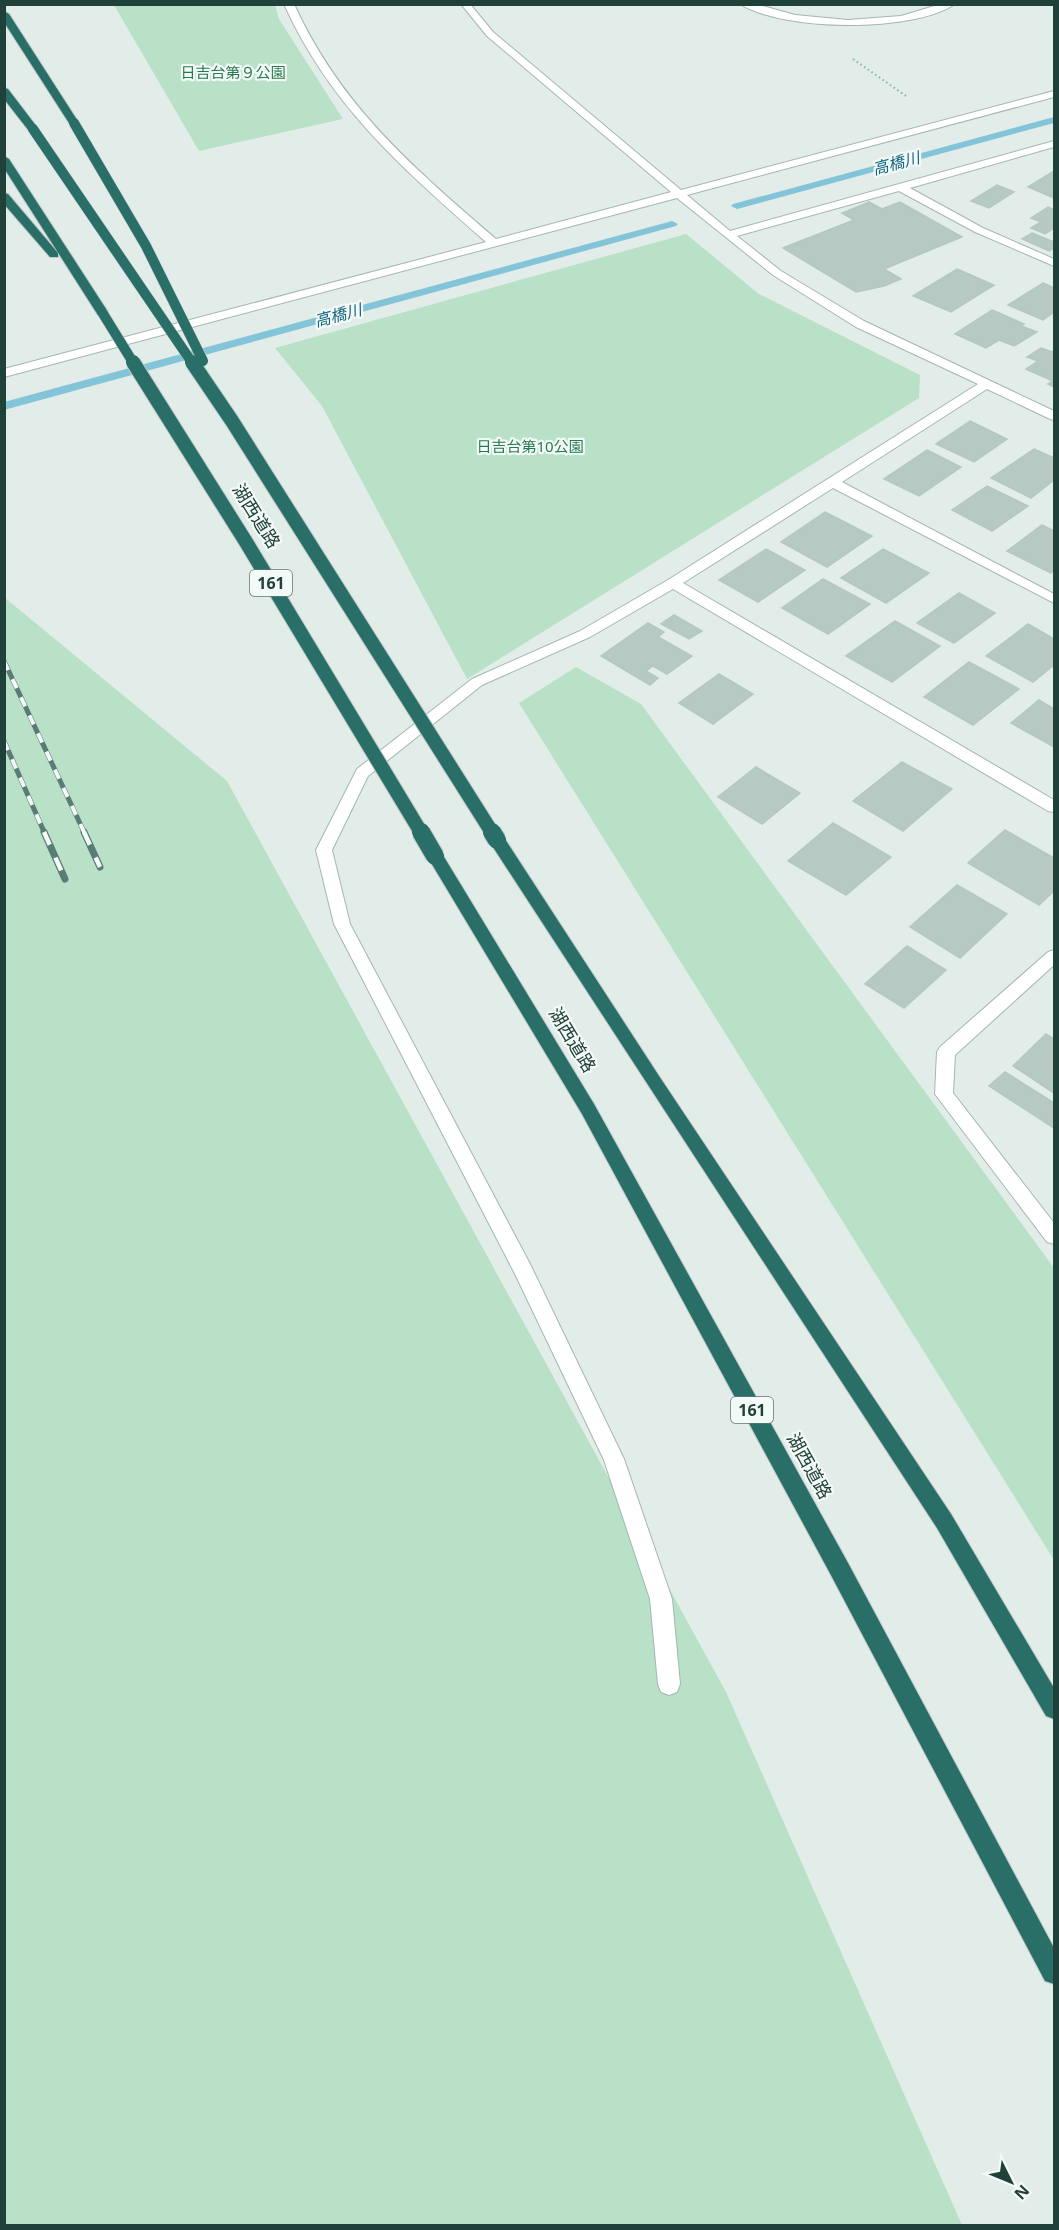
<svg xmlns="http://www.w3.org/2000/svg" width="1059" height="2230" font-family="'Noto Sans','Noto Sans JP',sans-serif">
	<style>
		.green { fill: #b8e1c7 }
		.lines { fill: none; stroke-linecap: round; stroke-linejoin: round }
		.stream { fill: #84c4d8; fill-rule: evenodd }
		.building { fill: #b7c9c3; stroke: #b3c8c1; stroke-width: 1.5 }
		.minor-casing { stroke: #a4b6b1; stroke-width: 2 }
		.highway-casing { stroke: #c1cac8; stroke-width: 2 }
		.path { stroke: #7fb4a8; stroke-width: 2; stroke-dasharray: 1.5 3; stroke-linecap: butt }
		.minor { fill: #fff; fill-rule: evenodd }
		.highway { fill: #296f67; fill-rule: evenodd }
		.rail-far1-casing { stroke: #5a7c76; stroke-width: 5 }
		.rail-casing { stroke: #5a7c76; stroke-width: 7 }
		.rail-far1 { stroke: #f3f9f7; stroke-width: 4; stroke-dasharray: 10; stroke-linecap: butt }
		.rail { stroke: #f3f9f7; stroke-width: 4.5; stroke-dasharray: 14; stroke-linecap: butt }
		.highway-bridge-far2-casing { stroke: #c1cac8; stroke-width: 11; stroke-linecap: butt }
		.highway-bridge-far1-casing { stroke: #c1cac8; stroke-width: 16; stroke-linecap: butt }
		.highway-bridge-casing { stroke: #c1cac8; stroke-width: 20; stroke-linecap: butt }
		.highway-bridge-far2 { stroke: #296f67; stroke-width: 10 }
		.highway-bridge-far1 { stroke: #296f67; stroke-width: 14 }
		.highway-bridge { stroke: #296f67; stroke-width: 18 }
		.labels { text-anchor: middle; stroke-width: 4.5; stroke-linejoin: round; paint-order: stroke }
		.far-park-label { font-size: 15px; fill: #267b4e; stroke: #f3f9f7 }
		.far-water-label { font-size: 16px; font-style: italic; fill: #146682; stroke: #f3f9f7 }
		.shield { fill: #f3f9f7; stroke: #5f7873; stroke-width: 1.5 }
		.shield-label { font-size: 16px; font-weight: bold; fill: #20403a }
		.street-label { font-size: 18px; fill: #20403a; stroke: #f3f9f7 }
	</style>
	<rect width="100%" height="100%" fill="#e2ede9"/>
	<g class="green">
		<polygon points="114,5 275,5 279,19 343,119 199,151"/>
		<polygon points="686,234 759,294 920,375 919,398 467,679 322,406 275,348"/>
		<polygon points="4,597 227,781 726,1692 962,2225 5,2225"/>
		<polygon points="576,667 641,704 1054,1268 1054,1560 519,703"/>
	</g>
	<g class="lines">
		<g class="stream">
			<polygon points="1054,117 1054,123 741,208 737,209 731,206 733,204"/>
			<polygon points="672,221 678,224 676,226 4,410 4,402"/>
		</g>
	</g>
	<g class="building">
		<polygon points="1054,171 1054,198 1028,187"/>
		<polygon points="997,185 1014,192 989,208 971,201"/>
		<polygon points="869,202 882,209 900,202 962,237 884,269 901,279 884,286 856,292 783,248 854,220 842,213"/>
		<polygon points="1048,207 1054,210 1054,228 1045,234 1031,228 1041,222 1031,218"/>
		<polygon points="1032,233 1054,242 1054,248 1049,251 1022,239"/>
		<polygon points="957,269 994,285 951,312 913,296"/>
		<polygon points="1043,283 1054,288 1054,312 1043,320 1008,305"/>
		<polygon points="992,310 1024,324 1021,326 1037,332 1014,346 999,340 986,348 955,334"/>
		<polygon points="1041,348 1052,352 1054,350 1054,387 1048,384 1053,381 1026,369 1038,361 1027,357"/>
		<polygon points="970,421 1007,439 974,462 936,444"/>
		<polygon points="1034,449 1054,458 1054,480 1031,498 991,478"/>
		<polygon points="927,450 961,467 919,496 884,479"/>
		<polygon points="987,486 1028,506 992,531 952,510"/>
		<polygon points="825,512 872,536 827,567 781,542"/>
		<polygon points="1042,525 1054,531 1054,570 1051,573 1007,551"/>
		<polygon points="766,549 805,570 758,602 719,580"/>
		<polygon points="883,549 929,573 886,603 841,578"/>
		<polygon points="823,579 870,604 828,634 782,608"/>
		<polygon points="959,593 995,613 954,643 917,623"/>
		<polygon points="674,615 702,631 689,639 661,624"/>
		<polygon points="895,621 940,646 892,682 846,656"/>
		<polygon points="648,623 664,632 658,637 692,656 667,674 653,666 646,671 658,678 650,685 601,656"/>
		<polygon points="1028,624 1054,639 1054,665 1033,682 986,656"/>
		<polygon points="969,662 1019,689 973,725 924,697"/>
		<polygon points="719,674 753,694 713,724 679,703"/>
		<polygon points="1039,700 1054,709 1054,747 1011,723"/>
		<polygon points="902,762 952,789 903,831 853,801"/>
		<polygon points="756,767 800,793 762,824 718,797"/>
		<polygon points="833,823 891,857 846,895 788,861"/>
		<polygon points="1005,830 1054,858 1054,891 1039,905 968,863"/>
		<polygon points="957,885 1007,914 960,958 910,927"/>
		<polygon points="907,946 946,970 904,1008 865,984"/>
		<polygon points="1046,1034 1054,1039 1054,1093 1013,1066"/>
		<polygon points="1005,1072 1054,1103 1054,1128 989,1086"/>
	</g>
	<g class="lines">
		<g class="minor-casing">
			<g id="minor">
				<path d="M284 4H294C341 107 413 167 496 239L671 192 487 36 461 4H470L493 32 681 190 1054 91V97L687 195 730 231 1054 141V147L910 188 983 228 1054 259V266L975 232 899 191 737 236 781 271 864 321 1054 411V420L1050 419 987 389 842 482 1054 594V603L833 488 683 583 1054 800V812L1048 811 673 589 590 637 482 685 368 776 332 850 350 924 530 1264 624 1459 672 1599 680 1684 677 1692 669 1695 661 1692 658 1684 650 1599 604 1460 515 1274 334 924 316 850 357 769 472 679 580 631 668 580 978 384 856 327 773 275 677 198 4 377V369L486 242C403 169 330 106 284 4Z"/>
				<path d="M740 4H756L795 15 848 20 901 16 941 4H955C913 33 782 31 740 4Z"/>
				<polygon points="1054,950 1054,965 955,1055 953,1093 1054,1223 1054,1244 1047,1242 935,1094 937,1052 940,1047 1048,952"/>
			</g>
		</g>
		<g class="highway-casing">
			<g id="highway">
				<polygon points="4,11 9,14 79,123 78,125 69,123 4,22"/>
				<polygon points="4,88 8,89 37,127 37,131 29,131 4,99"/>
				<polygon points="4,156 9,159 108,312 106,315 98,315 96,312 4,168"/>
				<polygon points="4,193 8,194 58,253 58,257 50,257 4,204"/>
				<polygon points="497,834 503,836 659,1076 951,1514 1054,1688 1054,1719 1046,1716 937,1528 491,844 489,840 491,836"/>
				<polygon points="435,850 441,852 594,1104 848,1563 1054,1948 1054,1984 1045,1981 832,1577 582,1114 427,856 429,852"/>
			</g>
		</g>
		<polyline class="path" points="853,59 906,96"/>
		<use href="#minor" class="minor"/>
		<use href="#highway" class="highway"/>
		<g class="rail-far1-casing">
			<g id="rail-far1">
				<polyline points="4,661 85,834"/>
				<polyline points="4,741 45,834"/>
			</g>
		</g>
		<g class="rail-casing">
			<g id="rail">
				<polyline points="44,832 65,879"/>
				<polyline points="84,832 100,867"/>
			</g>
		</g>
		<use href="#rail-far1" class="rail-far1"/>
		<use href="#rail" class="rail"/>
		<g class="highway-bridge-far2-casing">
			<g id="highway-bridge-far2">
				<polyline points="74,123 146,246 203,361"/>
				<polyline points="33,129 193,364"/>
				<polyline points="102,312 134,364"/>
			</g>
		</g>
		<g class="highway-bridge-far1-casing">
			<g id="highway-bridge-far1">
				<polyline points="133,362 246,542 422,834"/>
				<polyline points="192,362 232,421 493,834"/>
			</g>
		</g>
		<g class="highway-bridge-casing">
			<g id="highway-bridge">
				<polyline points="421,832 435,856"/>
				<polyline points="492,832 497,840"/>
			</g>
		</g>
		<use href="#highway-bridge-far2" class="highway-bridge-far2"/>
		<use href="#highway-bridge-far1" class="highway-bridge-far1"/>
		<use href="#highway-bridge" class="highway-bridge"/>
	</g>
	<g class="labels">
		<g class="far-park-label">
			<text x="233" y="78">日吉台第９公園</text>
			<text x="530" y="452">日吉台第10公園</text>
		</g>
		<g class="far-water-label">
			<text transform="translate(896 163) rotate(-15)" y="6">高橋川</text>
			<text transform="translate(338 315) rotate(-15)" y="6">高橋川</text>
		</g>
		<g class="shield">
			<rect x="250" y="570" width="42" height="26" rx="4.5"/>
			<rect x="731" y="1397" width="42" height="26" rx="4.5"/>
		</g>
		<g class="shield-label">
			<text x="271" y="589">161</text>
			<text x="752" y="1416">161</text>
		</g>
		<g class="street-label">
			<text transform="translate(256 516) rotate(58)" y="6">湖西道路</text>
			<text transform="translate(572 1040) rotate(59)" y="6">湖西道路</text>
			<text transform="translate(809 1466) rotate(61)" y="6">湖西道路</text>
		</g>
	</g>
	<rect width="1059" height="2230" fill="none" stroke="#20403a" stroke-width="12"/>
	<g transform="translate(1011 2182) rotate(133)" stroke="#f3f9f7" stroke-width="4.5" paint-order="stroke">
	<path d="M0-4.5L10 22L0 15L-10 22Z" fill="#20403a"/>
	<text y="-9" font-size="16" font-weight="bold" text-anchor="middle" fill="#20403a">N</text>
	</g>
</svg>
